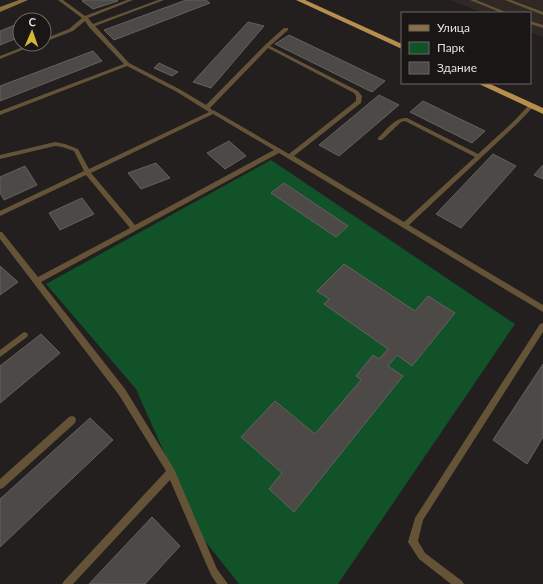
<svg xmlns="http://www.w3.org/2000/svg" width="543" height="584" font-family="Lato,sans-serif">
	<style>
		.built { fill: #302823 }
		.green { fill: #115229 }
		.building { fill: #4c4947; stroke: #64615f }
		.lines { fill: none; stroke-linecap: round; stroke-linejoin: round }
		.service { fill: #655338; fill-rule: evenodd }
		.secondary { fill: #8b6f43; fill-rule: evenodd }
		.trunk { fill: #b88e4e; fill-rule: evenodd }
	</style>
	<rect width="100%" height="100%" fill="#221f1e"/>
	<polygon class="built" points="450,0 543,0 543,37 530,32 530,13 483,13"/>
	<polygon class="green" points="271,160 515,324 338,584 239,584 201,536 136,389 46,284"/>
	<g class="building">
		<polygon points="85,0 117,0 118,1 93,9 82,1"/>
		<polygon points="186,0 206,0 210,3 114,40 104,30"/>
		<polygon points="248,22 264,26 211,88 193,82"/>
		<polygon points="20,23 20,37 0,45 0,31"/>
		<polygon points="289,35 385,81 372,92 275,44"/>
		<polygon points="93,51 102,61 0,101 0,86"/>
		<polygon points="159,63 178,72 172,76 154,68"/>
		<polygon points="379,95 399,105 339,156 319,145"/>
		<polygon points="423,101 485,131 472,143 410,112"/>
		<polygon points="229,141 246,156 225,169 207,153"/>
		<polygon points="493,154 516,166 461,228 436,214"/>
		<polygon points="156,163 170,178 141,189 128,173"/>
		<polygon points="543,165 543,179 534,175"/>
		<polygon points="25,166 37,185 4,200 0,193 0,177"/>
		<polygon points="284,183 348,226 336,237 271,193"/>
		<polygon points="82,198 94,214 60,230 49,213"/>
		<polygon points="344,264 415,311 428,296 455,313 412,366 397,355 388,366 403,376 294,512 269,489 282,473 241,437 275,401 315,434 361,380 356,376 373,355 379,359 388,349 324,304 329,299 317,291"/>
		<polygon points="0,266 18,282 0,295"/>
		<polygon points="41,334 60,353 0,403 0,366"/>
		<polygon points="543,364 543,437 527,464 493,440"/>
		<polygon points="90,418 113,440 0,547 0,499"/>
		<polygon points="152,517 180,546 145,584 89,584"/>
	</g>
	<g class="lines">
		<g class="service">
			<path d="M58 0H63L85 16 127 0H133L88 18 93 24 158 0H164L95 26 129 63 181 90 206 105 265 45 284 28H288V30L270 46 358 91 362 96 361 103 294 156 404 222 475 157 405 121 401 122 382 140H378V138C386 130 395 117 407 118L478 154 514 121 529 105 531 104 534 106 518 123 409 225 543 305V312L279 153 41 282 125 389 174 469 217 569 228 584H217L211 575 170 480 73 584H62L64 581 166 471 119 395 0 239V232H2L38 277 130 228 86 175 0 216V211L84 171 74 151 62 147 55 146 0 159V155L55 142 65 144 78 149 89 169 209 112 177 92 127 66 0 115V111L124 64 89 27 85 21 73 31 44 42V39L69 29 82 18ZM268 48 354 93 356 96V101L289 154 215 111 212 110 210 108ZM213 114 274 150 135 225 91 173Z"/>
			<polygon points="470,0 476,0 508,13 502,13"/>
			<polygon points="505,0 511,0 543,12 543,15"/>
			<polygon points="530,21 543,25 543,28 530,24"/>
			<polygon points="31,44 37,44 0,59 0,56"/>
			<polygon points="543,323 543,332 423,520 418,541 425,553 462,581 464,584 451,584 419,559 408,542 415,518 540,324"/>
			<polygon points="24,332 27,333 28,335 27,337 0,357 0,350"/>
			<polygon points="72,416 75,417 76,420 75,423 3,488 0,489 0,479 69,417"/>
		</g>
		<polygon class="secondary" points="19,0 28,0 0,12 0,7"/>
		<g class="trunk">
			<polygon points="296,0 305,0 402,44 402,49"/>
			<polygon points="477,83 488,83 543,108 543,114"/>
		</g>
	</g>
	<rect x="401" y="12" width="130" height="72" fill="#191615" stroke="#6a6766"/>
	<rect x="409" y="25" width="20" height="6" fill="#8b6f43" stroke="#6a6766"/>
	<text x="437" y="32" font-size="12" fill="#e3e1e0">Улица</text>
	<rect x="409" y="42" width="20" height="12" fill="#115229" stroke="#6a6766"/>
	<text x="437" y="52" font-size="12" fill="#e3e1e0">Парк</text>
	<rect x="409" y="62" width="20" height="12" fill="#4c4947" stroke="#6a6766"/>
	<text x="437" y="72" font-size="12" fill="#e3e1e0">Здание</text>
	<g transform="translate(32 32) rotate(2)"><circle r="19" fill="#191615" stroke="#6a6766"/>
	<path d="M0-3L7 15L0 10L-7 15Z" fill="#d1b736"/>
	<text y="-6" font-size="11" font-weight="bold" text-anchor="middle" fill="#e3e1e0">С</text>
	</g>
</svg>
